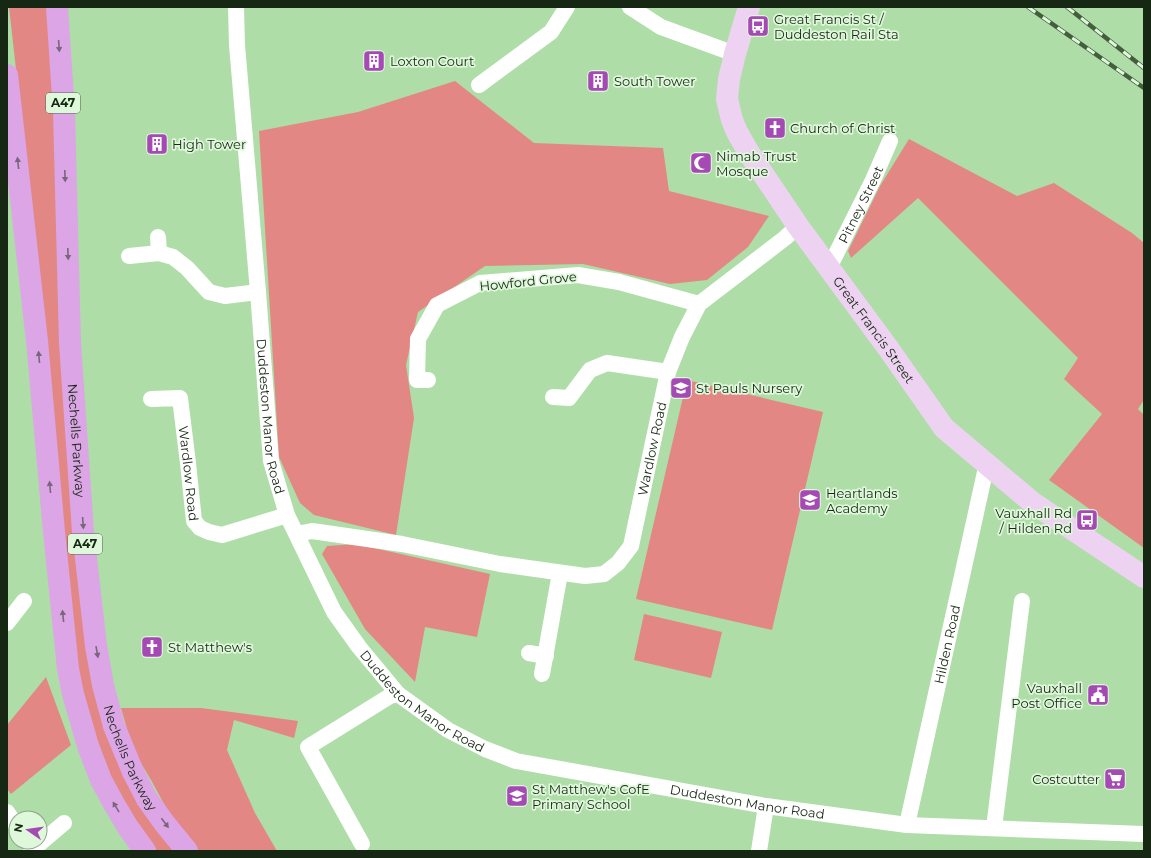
<svg xmlns="http://www.w3.org/2000/svg" width="1151" height="858" font-family="Montserrat,sans-serif">
	<style>
		.green { fill: #e38785 }
		.lines { fill: none; stroke-linecap: round; stroke-linejoin: round }
		.street { stroke: #fff; stroke-width: 16 }
		.secondary { stroke: #eed2f2; stroke-width: 22 }
		.primary { stroke: #dca5e6; stroke-width: 22 }
		.rail-casing { stroke: #435d3e; stroke-width: 4.5 }
		.rail { stroke: #dff7db; stroke-width: 3; stroke-dasharray: 9; stroke-linecap: butt }
		.oneway { fill: #79667c }
		.labels { text-anchor: middle; stroke-width: 3.5; stroke-linejoin: round; paint-order: stroke }
		.shield { fill: #dff7db; stroke: #52664f; stroke-width: 1 }
		.shield-label { font-size: 12px; font-weight: bold; fill: #162813 }
		.poi-label { font-size: 13px; fill: #162813; stroke: #dff7db; text-anchor: start }
		.street-label { font-size: 13px; fill: #162813; stroke: #dff7db }
	</style>
	<rect width="100%" height="100%" fill="#aedda7"/>
	<g class="green">
		<polygon points="9,7 48,7 90,654 177,851 156,851 150,844 102,763 84,702 72,629 34,230"/>
		<polygon points="455,81 534,143 663,148 669,191 769,216 748,247 707,280 670,284 583,264 485,266 418,312 406,365 414,418 396,535 314,515 300,503 279,457 259,131 358,112"/>
		<polygon points="909,139 1017,196 1054,183 1132,233 1144,243 1144,400 1138,409 1144,415 1144,548 1049,480 1102,414 1064,379 1078,358 918,198 851,258 848,251 880,186"/>
		<polygon points="687,380 823,412 772,630 636,599"/>
		<polygon points="356,544 490,574 477,637 425,627 415,682 365,629 322,554 327,546"/>
		<polygon points="644,614 722,632 711,678 634,660"/>
		<polygon points="46,677 71,745 11,794 7,789 7,725"/>
		<polygon points="121,708 201,708 298,721 294,738 234,720 227,750 255,813 277,851 198,851 170,815 151,780 133,750"/>
	</g>
	<g class="lines">
		<g class="street">
			<path id="s1" d="M236 7 237 45 258 292 271 461 287 515 334 612 359 647 398 694 448 730 485 749 516 761 766 806 907 825 1144 834"/>
			<polyline points="630,7 661,27 735,54"/>
			<polyline points="479,85 551,32 567,7"/>
			<polyline points="158,237 159,253"/>
			<polyline points="129,256 159,253 173,257 187,268 209,292 225,296 258,292"/>
			<path id="s2" d="M829 268 873 180 890 141"/>
			<polyline points="428,380 417,380 418,339 437,305 480,283 578,275 619,282 699,304"/>
			<polyline points="553,397 569,398 590,370 607,363 668,372"/>
			<path id="s3" d="M151 399 180 398 188 463 194 521 200 528 209 532 222 535 287 515"/>
			<path id="s4" d="M297 534 312 531 402 544 500 564 585 576 604 574 618 563 631 546 668 372 682 337 699 304 785 238 798 226"/>
			<polyline points="7,623 24,601"/>
			<polyline points="529,653 546,656"/>
			<polyline points="542,674 560,573"/>
			<polyline points="7,812 16,825"/>
			<path id="s5" d="M907 825 987 463"/>
			<polyline points="994,828 1022,601"/>
			<polyline points="362,844 308,747 390,696 398,694"/>
			<polyline points="31,851 64,823"/>
			<polyline points="759,851 766,806"/>
		</g>
		<path class="secondary" id="s6" d="M749 7 735 54 729 79 727 99 732 120 737 132 749 153 798 226 888 348 944 428 1033 503 1144 577"/>
		<g class="primary">
			<path id="s7" d="M57 7 64 112 70 343 83 532 96 646 103 685 114 726 133 772 147 799 165 824 187 851"/>
			<polyline points="7,75 37,341 54,532 68,669 73,694 88,746 101,780 114,804 127,826 145,851"/>
		</g>
		<g class="rail-casing">
			<g id="rail">
				<polyline points="1028,7 1144,88"/>
				<polyline points="1067,7 1144,68"/>
			</g>
		</g>
		<use href="#rail" class="rail"/>
	</g>
	<defs><path id="oneway-solid" d="M-6-.8H1V-3.2L6.5 0L1 3.2V.8H-6Z"/></defs>
	<g class="oneway">
		<use href="#oneway-solid" transform="translate(59 46) rotate(86)"/>
		<use href="#oneway-solid" transform="translate(18 163) rotate(-96)"/>
		<use href="#oneway-solid" transform="translate(65 176) rotate(88)"/>
		<use href="#oneway-solid" transform="translate(68 254) rotate(88)"/>
		<use href="#oneway-solid" transform="translate(39 357) rotate(-95)"/>
		<use href="#oneway-solid" transform="translate(50 487) rotate(-95)"/>
		<use href="#oneway-solid" transform="translate(83 523) rotate(86)"/>
		<use href="#oneway-solid" transform="translate(63 616) rotate(-96)"/>
		<use href="#oneway-solid" transform="translate(97 652) rotate(80)"/>
		<use href="#oneway-solid" transform="translate(116 807) rotate(-121)"/>
		<use href="#oneway-solid" transform="translate(165 823) rotate(53)"/>
	</g>
	<defs>
		<g id="bus-square" transform="scale(1.15)"><rect x="-9" y="-9" width="18" height="18" rx="4" fill="#a54ab5" stroke="#dff7db"/><path d="M-5-6H5V4H4V6H2V4H-2V6H-4V4H-5ZM-3.5-4V0h7V-4ZM-3.5 1.2v1.5H-2V1.2ZM2 1.2v1.5H3.5V1.2Z" fill="#fff"/></g>
		<g id="building-square" transform="scale(1.15)"><rect x="-9" y="-9" width="18" height="18" rx="4" fill="#a54ab5" stroke="#dff7db"/><path d="M-4-6H4V6H1V3H-1V6H-4ZM-2.5-4.3h1.7v1.8h-1.7ZM.8-4.3h1.7v1.8H.8ZM-2.5-1h1.7V.8h-1.7ZM.8-1h1.7V.8H.8Z" fill="#fff"/></g>
		<g id="church-square" transform="scale(1.15)"><rect x="-9" y="-9" width="18" height="18" rx="4" fill="#a54ab5" stroke="#dff7db"/><path d="M-1.2-6h2.4v3.5h3.3v2.4h-3.3V6h-2.4V-.1h-3.3v-2.4h3.3Z" fill="#fff"/></g>
		<g id="mosque-square" transform="scale(1.15)"><rect x="-9" y="-9" width="18" height="18" rx="4" fill="#a54ab5" stroke="#dff7db"/><path d="M3.5-4.9A6 6 0 1 0 3.5 4.9A5 5 0 1 1 3.5-4.9Z" fill="#fff"/></g>
		<g id="school-square" transform="scale(1.15)"><rect x="-9" y="-9" width="18" height="18" rx="4" fill="#a54ab5" stroke="#dff7db"/><path d="M0-5L7-2L0 1L-7-2ZM-4 1L0 2.5L4 1V4Q0 6-4 4Z" fill="#fff"/></g>
		<g id="civic-square" transform="scale(1.15)"><rect x="-9" y="-9" width="18" height="18" rx="4" fill="#a54ab5" stroke="#dff7db"/><path d="M-.6-6.5H3V-4.5H.6V-3L4-1V1h2V6H-6V1h2V-1L-.6-3ZM-1.2 2.5V6h2.4V2.5Z" fill="#fff"/></g>
		<g id="supermarket-square" transform="scale(1.15)"><rect x="-9" y="-9" width="18" height="18" rx="4" fill="#a54ab5" stroke="#dff7db"/><path d="M-6-5.5h2.5l.6 2H6L4.5 2H-2.5L-4.4-4H-6ZM-1.5 3.2a1.3 1.3 0 1 0 .1 0ZM3 3.2a1.3 1.3 0 1 0 .1 0Z" fill="#fff"/></g>
	</defs>
	<g fill-rule="evenodd">
		<use href="#bus-square" x="758" y="26"/>
		<use href="#building-square" x="374" y="61"/>
		<use href="#building-square" x="598" y="81"/>
		<use href="#church-square" x="775" y="128"/>
		<use href="#building-square" x="157" y="144"/>
		<use href="#mosque-square" x="701" y="163"/>
		<use href="#school-square" x="681" y="388"/>
		<use href="#school-square" x="810" y="500"/>
		<use href="#bus-square" x="1087" y="520"/>
		<use href="#church-square" x="152" y="647"/>
		<use href="#civic-square" x="1098" y="695"/>
		<use href="#supermarket-square" x="1115" y="779"/>
		<use href="#school-square" x="517" y="796"/>
	</g>
	<g class="labels">
		<g class="shield">
			<rect x="46" y="93" width="34" height="20" rx="3"/>
			<rect x="68" y="534" width="34" height="20" rx="3"/>
		</g>
		<g class="shield-label">
			<text x="63" y="107">A47</text>
			<text x="85" y="548">A47</text>
		</g>
		<g class="poi-label">
			<text x="774" y="24">Great Francis St /<tspan x="774" dy="15">Duddeston Rail Sta</tspan></text>
			<text x="390" y="66">Loxton Court</text>
			<text x="614" y="86">South Tower</text>
			<text x="790" y="133">Church of Christ</text>
			<text x="172" y="149">High Tower</text>
			<text x="716" y="161">Nimab Trust<tspan x="716" dy="15">Mosque</tspan></text>
			<text x="696" y="393">St Pauls Nursery</text>
			<text x="826" y="498">Heartlands<tspan x="826" dy="15">Academy</tspan></text>
			<text x="1072" y="518" text-anchor="end">Vauxhall Rd<tspan x="1072" dy="15">/ Hilden Rd</tspan></text>
			<text x="168" y="652">St Matthew's</text>
			<text x="1082" y="693" text-anchor="end">Vauxhall<tspan x="1082" dy="15">Post Office</tspan></text>
			<text x="1100" y="784" text-anchor="end">Costcutter</text>
			<text x="532" y="794">St Matthew's CofE<tspan x="532" dy="15">Primary School</tspan></text>
		</g>
		<g class="street-label">
			<text dy="5" stroke="none"><textPath href="#s2" startOffset="71">Pitney Street</textPath></text>
			<text transform="translate(528 281) rotate(-6)" y="5">Howford Grove</text>
			<text dy="5" stroke="none"><textPath href="#s6" startOffset="370">Great Francis Street</textPath></text>
			<text dy="5" stroke="none"><textPath href="#s1" startOffset="411">Duddeston Manor Road</textPath></text>
			<text dy="5" stroke="none"><textPath href="#s7" startOffset="434">Nechells Parkway</textPath></text>
			<text dy="5" stroke="none"><textPath href="#s4" startOffset="450">Wardlow Road</textPath></text>
			<text dy="5" stroke="none"><textPath href="#s3" startOffset="105">Wardlow Road</textPath></text>
			<text dy="5" stroke="none"><textPath href="#s5" startOffset="185">Hilden Road</textPath></text>
			<text dy="5" stroke="none"><textPath href="#s1" startOffset="747">Duddeston Manor Road</textPath></text>
			<text dy="5" stroke="none"><textPath href="#s7" startOffset="758">Nechells Parkway</textPath></text>
			<text dy="5" stroke="none"><textPath href="#s1" startOffset="1095">Duddeston Manor Road</textPath></text>
		</g>
	</g>
	<rect width="1151" height="858" fill="none" stroke="#162813" stroke-width="16"/>
	<g transform="translate(28 830) rotate(283)"><circle r="19" fill="#dff7db" stroke="#8fa48b"/>
	<path d="M0-3L7 15L0 10L-7 15Z" fill="#a54ab5"/>
	<text y="-6" font-size="11" font-weight="bold" text-anchor="middle" fill="#162813">N</text>
	</g>
</svg>
